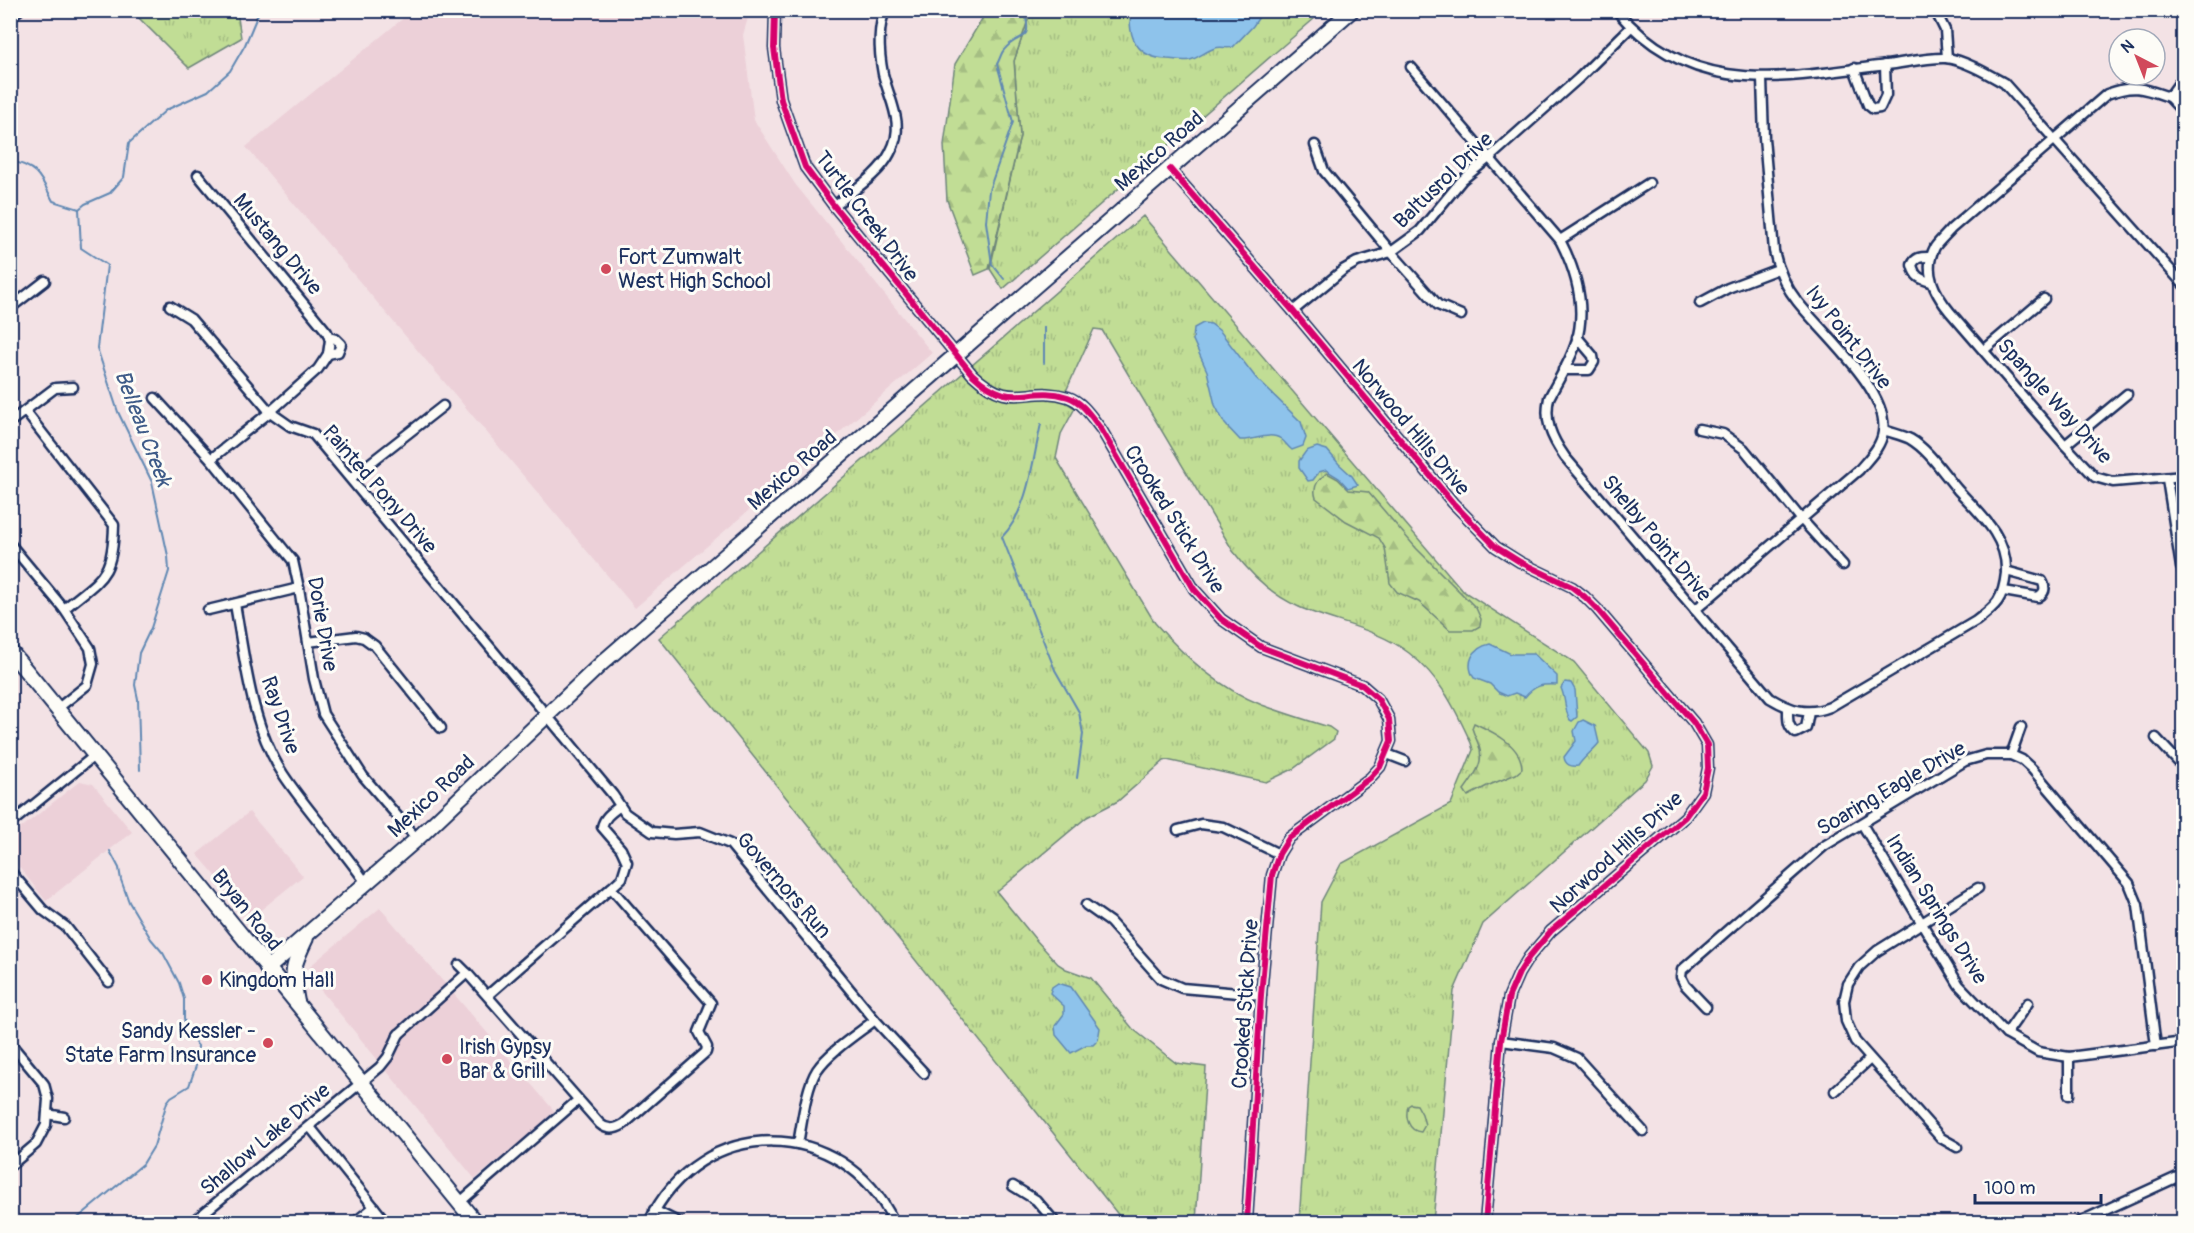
<svg xmlns="http://www.w3.org/2000/svg" width="2194" height="1233" font-family="Pangolin,sans-serif">
	<style>
		.built { fill: #ecd0d8 }
		.grass { fill: url(#grass-tufts); stroke: #6e867a; stroke-width: 1.5 }
		.forest { fill: url(#forest-firs); stroke: #6e867a; stroke-width: 1.5 }
		.water { fill: #8ec3eb; stroke: #6088b3; stroke-width: 1.5 }
		.lines { fill: none; stroke-linecap: round; stroke-linejoin: round }
		.stream { stroke: #6088b3; stroke-width: 2 }
		.street-casing { stroke: #1b2f5e; stroke-width: 13 }
		.primary-casing { stroke: #1b2f5e; stroke-width: 18 }
		.street { stroke: #fdfcf7; stroke-width: 8 }
		.primary { stroke: #fdfcf7; stroke-width: 14 }
		.cycleway-casing { stroke: #fdfcf7; stroke-width: 10 }
		.cycleway { stroke: #d6006c; stroke-width: 6 }
		.poi-dot { fill: #d1495b; stroke: #fdfcf7; stroke-width: 2 }
		.labels { text-anchor: middle; stroke-width: 6; stroke-linejoin: round; paint-order: stroke }
		.street-label { font-size: 21px; fill: #1b2f5e; stroke: #fdfcf7 }
		.poi-label { font-size: 21px; fill: #1b2f5e; stroke: #fdfcf7; text-anchor: start }
		.water-label { font-size: 22px; font-style: italic; fill: #3e5b88; stroke: #fdfcf7 }
	</style>
	<defs>
		<pattern id="grass-tufts" width="24" height="20" patternUnits="userSpaceOnUse" patternTransform="scale(1.5)"><rect width="24" height="20" fill="#c1dd95"/><path d="M3 7l-1-3M5 7V3M7 7l1-3M15 17l-1-3M17 17v-4M19 17l1-3" fill="none" stroke="#a5be83"/></pattern>
		<pattern id="forest-firs" width="22" height="20" patternUnits="userSpaceOnUse" patternTransform="scale(1.5)"><rect width="22" height="20" fill="#c1dd95"/><path d="M5 1l3.5 6h-7zM16 11l3.5 6h-7z" fill="#a5be83"/></pattern>
	</defs>
	<rect width="100%" height="100%" fill="#f3e2e5"/>
	<filter id="ink" filterUnits="userSpaceOnUse"><feTurbulence type="fractalNoise" baseFrequency=".0167" numOctaves="2"/><feDisplacementMap in="SourceGraphic" scale="12" xChannelSelector="R" yChannelSelector="G"/><feConvolveMatrix kernelMatrix="1 2 1 2 8 2 1 2 1" color-interpolation-filters="sRGB"/></filter>
	<g filter="url(#ink)">
		<g class="built">
			<polygon points="412,11 750,11 743,35 754,120 795,184 932,353 635,608 246,147"/>
			<polygon points="80,781 93,784 132,832 46,901 11,857 11,836"/>
			<polygon points="249,812 303,876 252,917 197,854"/>
			<polygon points="380,908 556,1113 475,1179 314,982 310,966"/>
		</g>
		<g class="grass">
			<polygon points="138,11 237,11 241,38 189,68 136,15"/>
			<polygon points="1031,11 1323,11 1003,289 990,269 1020,136 1014,61"/>
			<path d="M1143 216 1463 591 1574 662 1649 753 1653 766 1645 780 1483 924 1454 991 1433 1222H1299L1321 902 1341 864 1451 804 1473 750 1471 743C1455 708 1440 677 1409 653 1377 628 1335 623 1299 607 1271 595 1251 575 1233 551L1102 330 1094 329 1062 400 1075 408 1061 434 1056 458 1155 623C1185 657 1219 688 1262 705 1284 713 1306 720 1329 727L1336 732 1334 739 1293 769 1266 782 1167 760 1164 761 1118 801 1087 817 997 892 1036 940 1058 964 1066 969 1091 978 1133 1029 1176 1063 1206 1067 1196 1222H1124L659 638Z"/>
		</g>
		<g class="forest">
			<polygon points="984,11 1031,11 1014,61 1020,136 989,269 975,275 947,200 944,145 955,64 985,14"/>
			<path d="M1327 473 1338 479 1349 490 1368 492 1416 548 1476 608 1481 619 1480 626 1473 630H1450L1419 602 1397 592 1390 583 1385 548 1379 538 1346 521 1316 498C1312 487 1318 479 1327 473Z"/>
			<path d="M1474 723C1493 732 1522 745 1522 769L1516 774 1487 786 1468 796 1464 790C1473 777 1485 764 1479 746 1477 740 1474 735 1472 728Z"/>
			<path d="M1411 1104 1417 1105 1422 1114 1425 1125 1421 1132C1408 1131 1405 1117 1408 1106Z"/>
		</g>
		<g class="water">
			<path d="M1131 11V10L1263 11 1253 26 1233 47C1227 49 1222 46 1215 48 1206 51 1198 58 1190 60 1182 62 1174 59 1167 59 1138 58 1127 38 1131 11Z"/>
			<path d="M1203 323 1211 324 1220 331 1256 378 1301 422 1306 438 1303 446 1292 450C1288 447 1285 442 1281 439 1269 431 1254 441 1240 440L1225 424 1215 405 1207 371 1193 340 1194 328Z"/>
			<polygon points="1317,447 1327,450 1339,464 1352,476 1358,485 1348,488 1339,478 1326,470 1319,472 1313,480 1308,481 1299,468 1299,461 1306,451"/>
			<path d="M1490 644 1511 654H1534L1557 676V685C1542 684 1535 685 1525 697L1515 693 1507 696 1498 692 1490 684 1474 678C1465 663 1472 648 1490 644Z"/>
			<path d="M1565 682 1571 683 1575 690 1577 717 1572 721 1570 720C1564 710 1566 699 1561 688Z"/>
			<path d="M1583 720 1595 726 1599 743C1592 752 1584 757 1578 766 1571 767 1565 765 1564 757L1576 741 1574 731 1579 722Z"/>
			<polygon points="1058,983 1071,987 1100,1028 1098,1040 1093,1045 1086,1045 1071,1053 1056,1035 1055,1026 1064,1014 1064,1006 1050,993 1052,987"/>
		</g>
		<g class="lines">
			<g class="stream">
				<path d="M10 161C38 166 41 178 53 201L79 209"/>
				<polyline points="79,209 81,248 107,265 97,348 118,412 152,482 168,556 169,571 151,628 139,653 135,685 138,699 140,770"/>
				<polyline points="79,209 85,204 110,193 124,177 129,143 166,110 208,91 230,71 245,45 258,14 256,10"/>
				<path d="M1004 279 992 264 986 222 989 190 1013 122 997 64C1000 59 1001 53 1004 50 1019 31 1034 45 1024 10"/>
				<polyline points="1044,327 1044,363"/>
				<path d="M1041 424C1033 459 1028 511 1002 537L1055 670 1079 712 1083 734 1077 778"/>
				<polyline points="73,1222 143,1164 154,1146 167,1102 171,1097 189,1086 197,1063 198,1046 187,1033 184,1019 184,999 179,983 163,953 151,939 129,902 121,880 119,868 110,851"/>
			</g>
			<g class="street-casing">
				<g id="street">
					<path d="M775 10 774 48 781 100 805 167 834 206 972 374C1013 413 1027 384 1068 397 1083 402 1092 418 1101 429L1194 589 1221 619 1261 647 1362 685 1378 699 1389 719 1391 741 1380 767 1370 778 1289 838 1279 854 1272 875 1261 995 1247 1222"/>
					<path d="M1616 10C1693 100 1784 77 1887 65 1905 63 1928 57 1946 58 1964 60 1988 74 2004 83L2184 285"/>
					<polyline points="1935,10 1945,30 1947,58"/>
					<polyline points="10,17 19,10"/>
					<path d="M1411 67 1560 240C1576 271 1587 308 1576 343 1570 362 1558 380 1549 398 1544 421 1551 437 1565 457L1770 698C1790 710 1807 716 1830 707L1976 621C1997 605 2003 600 2006 573 2008 537 1979 513 1957 489 1943 473 1929 450 1910 439 1902 435 1892 433 1884 430"/>
					<polyline points="1854,68 1868,105 1873,109 1880,108 1886,95 1885,65"/>
					<path d="M2184 76 2169 97C2143 88 2134 84 2107 94L1951 229C1946 235 1939 241 1935 247 1922 271 1935 294 1950 312L2065 445 2095 477 2113 482 2184 476"/>
					<polyline points="2169,97 2184,113"/>
					<polyline points="1315,145 1324,171 1391,252 1438,305 1461,315"/>
					<polyline points="1170,169 1293,311 1453,503 1496,547 1520,562 1572,587 1585,597 1597,609 1694,723 1707,745 1708,768 1703,792 1685,817 1551,931 1529,957 1519,973 1509,996 1501,1041 1485,1222"/>
					<polyline points="198,175 327,332 330,340 328,354 318,369 270,412 211,459"/>
					<path d="M834 206C852 191 879 175 890 153 906 125 890 102 883 74 879 53 877 30 885 10"/>
					<polyline points="1560,240 1649,183"/>
					<path d="M1931 282C1920 279 1915 277 1912 265 1916 256 1922 257 1931 257"/>
					<polyline points="1700,303 1728,288 1778,269"/>
					<polyline points="170,306 191,319 270,412 290,426 313,434 613,795 625,813 652,832 674,834 700,832 730,844 875,1020 924,1073"/>
					<polyline points="10,308 45,281"/>
					<polyline points="1293,311 1343,270 1357,262 1391,252 1420,231 1462,180 1489,158 1579,78 1631,27"/>
					<polyline points="1984,350 2044,299"/>
					<polyline points="328,354 338,352 341,344 336,339 329,337"/>
					<polyline points="1563,370 1589,370 1594,362 1593,356 1577,337"/>
					<polyline points="155,398 211,459 293,561 299,588 314,679 323,714 363,776 417,839"/>
					<path d="M25 411 114 525C113 578 101 578 64 609"/>
					<polyline points="10,422 55,388 73,387"/>
					<polyline points="1699,429 1723,434 1744,449 1802,520 1843,565"/>
					<polyline points="2065,445 2127,394"/>
					<polyline points="351,478 443,406"/>
					<polyline points="2167,479 2181,567 2184,574"/>
					<polyline points="10,544 64,609 90,648 93,664 87,685 57,709"/>
					<path d="M2004 591 2038 597C2045 593 2046 588 2042 581L2006 571"/>
					<path d="M235 604C245 660 251 725 283 774 308 812 340 845 366 883"/>
					<polyline points="208,610 299,588"/>
					<path d="M1695 610 1859 470C1869 458 1881 447 1883 432 1890 391 1821 332 1797 301 1785 286 1778 269 1774 251L1764 138 1762 79"/>
					<polyline points="308,642 356,636 364,638 375,646 441,728"/>
					<path d="M1788 709C1788 720 1787 726 1796 733L1806 728 1809 712"/>
					<polyline points="2156,738 2184,768"/>
					<polyline points="1387,754 1405,761"/>
					<polyline points="2011,755 2021,727"/>
					<polyline points="10,824 94,756"/>
					<polyline points="1862,824 1959,985 2006,1034 2038,1052 2069,1057 2184,1042"/>
					<polyline points="1178,830 1201,824 1223,827 1279,854"/>
					<polyline points="10,871 43,910 66,927 109,982"/>
					<polyline points="1086,905 1110,922 1161,979 1182,988 1261,995"/>
					<polyline points="459,965 467,973"/>
					<polyline points="488,995 611,888"/>
					<polyline points="1706,1007 1685,985 1681,977 1682,970 1824,846 1965,761 1986,755 2011,755 2022,760 2032,769 2129,883 2138,905 2156,1046"/>
					<polyline points="2006,1034 2028,1003"/>
					<path d="M398 1035 467 973 600 1124C608 1131 616 1129 624 1124L706 1052 707 1047 699 1032 711 1003 611 888 622 878 627 862 621 849 602 827C604 817 612 812 620 806"/>
					<polyline points="1501,1041 1554,1048 1577,1058 1643,1131"/>
					<polyline points="10,1043 44,1084 48,1099 46,1125 36,1144 10,1166"/>
					<polyline points="1835,1091 1870,1059"/>
					<polyline points="2069,1095 2069,1057"/>
					<polyline points="47,1114 64,1117"/>
					<polyline points="310,1127 386,1222"/>
					<path d="M798 1144C802 1123 806 1087 817 1070 829 1052 857 1034 875 1020"/>
					<polyline points="1957,1147 1941,1138 1855,1041 1846,1021 1844,1001 1848,984 1859,967 1877,951 1978,888"/>
					<polyline points="1013,1186 1036,1200 1055,1222"/>
					<polyline points="459,1203 578,1100"/>
					<polyline points="654,1210 678,1222"/>
					<polyline points="193,1222 380,1067 388,1057 399,1034"/>
					<polyline points="355,1222 374,1207"/>
					<path d="M649 1222C700 1114 843 1115 894 1222"/>
					<polyline points="2079,1222 2184,1174"/>
				</g>
			</g>
			<g class="primary-casing">
				<g id="primary">
					<polyline points="10,651 475,1222"/>
					<polyline points="267,969 417,839 602,663 1352,10"/>
					<path d="M297 1002C291 971 292 967 306 938"/>
				</g>
			</g>
			<use href="#street" class="street"/>
			<use href="#primary" class="primary"/>
			<g class="cycleway-casing">
				<g id="cycleway">
					<path d="M775 10 774 48 781 100 805 167 834 206 972 374C1013 413 1027 384 1068 397 1083 402 1092 418 1101 429L1194 589 1221 619 1261 647 1362 685 1378 699 1389 719 1391 741 1380 767 1370 778 1289 838 1279 854 1272 875 1261 995 1247 1222"/>
					<polyline points="1170,169 1293,311 1453,503 1496,547 1520,562 1572,587 1585,597 1597,609 1694,723 1707,745 1708,768 1703,792 1685,817 1551,931 1529,957 1519,973 1509,996 1501,1041 1485,1222"/>
				</g>
			</g>
			<use href="#cycleway" class="cycleway"/>
		</g>
	</g>
	<g class="poi-dot">
		<circle cx="606" cy="269" r="6"/>
		<circle cx="207" cy="980" r="6"/>
		<circle cx="268" cy="1043" r="6"/>
		<circle cx="447" cy="1059" r="6"/>
	</g>
	<g class="labels">
		<g class="street-label">
			<text transform="translate(1159 151) rotate(-41)" y="7">Mexico Road</text>
			<text transform="translate(1443 180) rotate(-44)" y="7">Baltusrol Drive</text>
			<text transform="translate(867 216) rotate(53)" y="7">Turtle Creek Drive</text>
			<text transform="translate(278 244) rotate(50)" y="7">Mustang Drive</text>
			<text transform="translate(1849 337) rotate(52)" y="7">Ivy Point Drive</text>
			<text transform="translate(2055 401) rotate(48)" y="7">Spangle Way Drive</text>
			<text transform="translate(1411 427) rotate(50)" y="7">Norwood Hills Drive</text>
			<text transform="translate(792 470) rotate(-41)" y="7">Mexico Road</text>
			<text transform="translate(380 489) rotate(49)" y="7">Painted Pony Drive</text>
			<text transform="translate(1175 519) rotate(58)" y="7">Crooked Stick Drive</text>
			<text transform="translate(1657 538) rotate(50)" y="7">Shelby Point Drive</text>
			<text transform="translate(323 624) rotate(80)" y="7">Dorie Drive</text>
			<text transform="translate(281 715) rotate(71)" y="7">Ray Drive</text>
			<text transform="translate(1891 788) rotate(-30)" y="7">Soaring Eagle Drive</text>
			<text transform="translate(431 796) rotate(-43)" y="7">Mexico Road</text>
			<text transform="translate(1616 852) rotate(-42)" y="7">Norwood Hills Drive</text>
			<text transform="translate(784 885) rotate(49)" y="7">Governors Run</text>
			<text transform="translate(1937 909) rotate(58)" y="7">Indian Springs Drive</text>
			<text transform="translate(247 910) rotate(51)" y="7">Bryan Road</text>
			<text transform="translate(1245 1004) rotate(-86)" y="7">Crooked Stick Drive</text>
			<text transform="translate(265 1139) rotate(-40)" y="7">Shallow Lake Drive</text>
		</g>
		<g class="poi-label">
			<text x="618" y="264">Fort Zumwalt<tspan x="618" dy="24">West High School</tspan></text>
			<text x="219" y="987">Kingdom Hall</text>
			<text x="256" y="1038" text-anchor="end">Sandy Kessler -<tspan x="256" dy="24">State Farm Insurance</tspan></text>
			<text x="459" y="1054">Irish Gypsy<tspan x="459" dy="24">Bar &amp; Grill</tspan></text>
		</g>
		<g class="water-label">
			<text transform="translate(144 428) rotate(69)" y="8">Belleau Creek</text>
		</g>
	</g>
	<rect width="2194" height="1233" fill="none" stroke="#fdfcf7" stroke-width="36"/>
	<rect x="18" y="18" width="2158" height="1197" fill="none" stroke="#1b2f5e" stroke-width="2" filter="url(#ink)"/>
	<g transform="translate(2137 57) rotate(318)"><circle r="28" fill="#fdfcf7" stroke="#a3aaba" stroke-width="1.5"/>
	<path d="M0-4.5L10 22L0 15L-10 22Z" fill="#d1495b"/>
	<text y="-9" font-size="16" font-weight="bold" text-anchor="middle" fill="#1b2f5e">N</text>
	</g>
	<path d="M1975 1194v9h126v-9" fill="none" stroke="#1b2f5e" stroke-width="3"/>
	<text x="1984" y="1194" font-size="18" fill="#1b2f5e" stroke="#fdfcf7" stroke-width="4.5" paint-order="stroke">100 m</text>
</svg>
